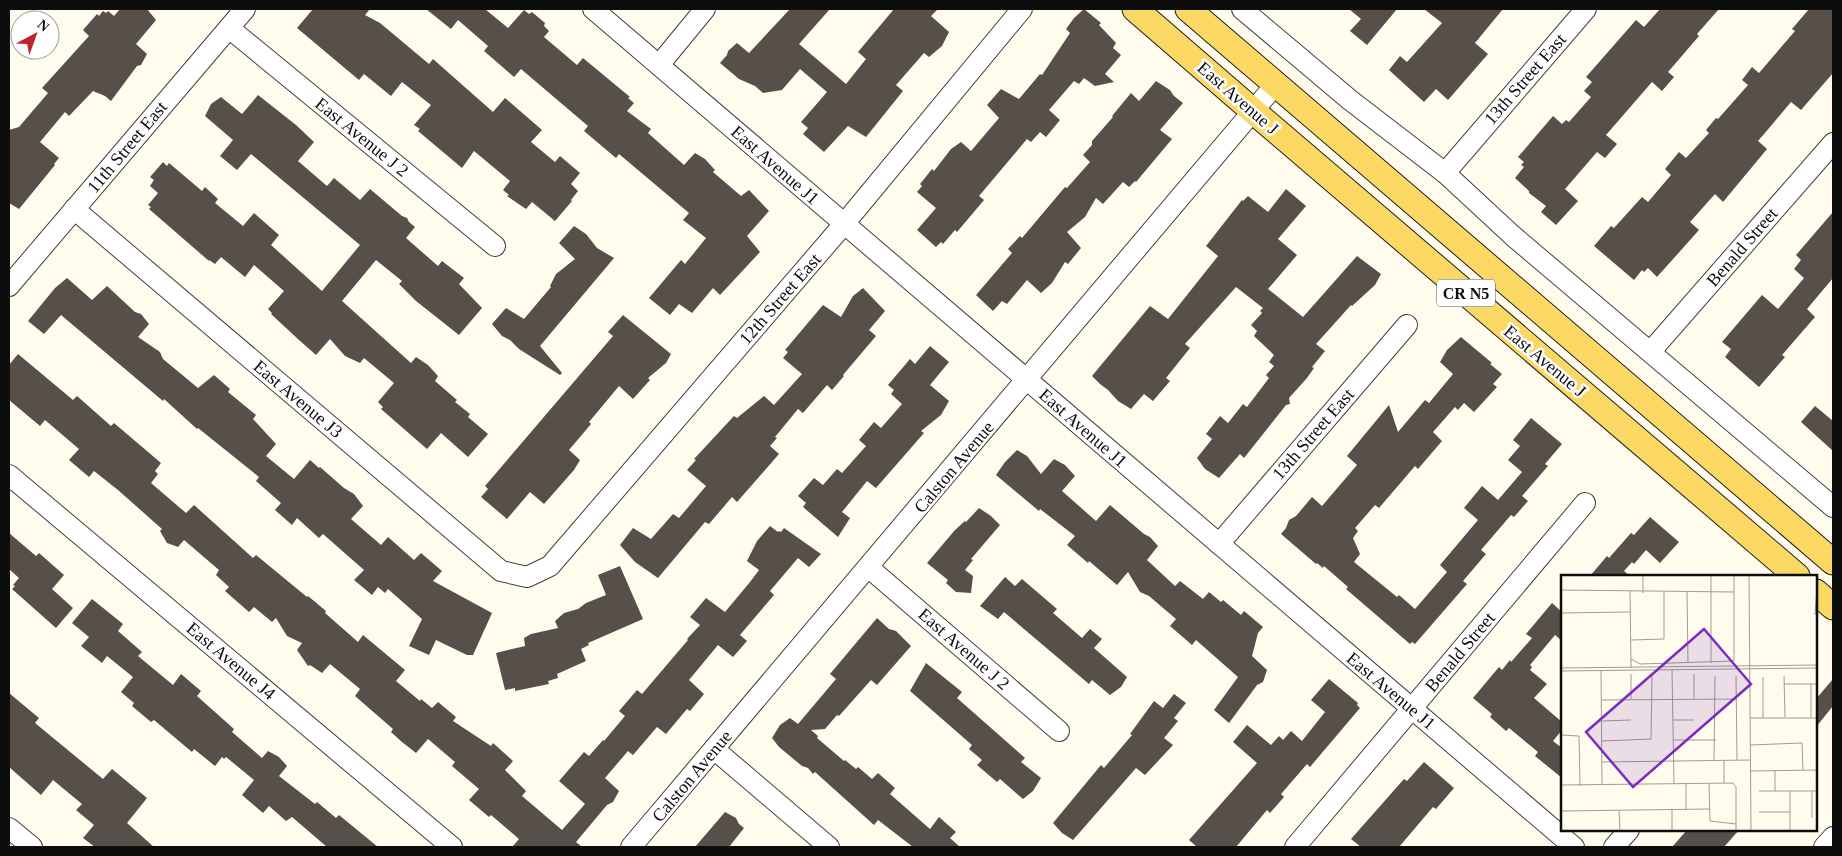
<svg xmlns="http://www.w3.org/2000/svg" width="1842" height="856" font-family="Georgia,serif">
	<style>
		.building { fill: #564f4a }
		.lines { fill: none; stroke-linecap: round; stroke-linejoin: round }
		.minor-casing { stroke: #404040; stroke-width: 22 }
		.major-casing { stroke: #1e1e1e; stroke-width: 27 }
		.minor { stroke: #fff; stroke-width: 20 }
		.major { stroke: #fad863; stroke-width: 25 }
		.labels { text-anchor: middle; stroke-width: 5; stroke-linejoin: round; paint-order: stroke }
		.shield { fill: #fff; stroke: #565656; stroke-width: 1 }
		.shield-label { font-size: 16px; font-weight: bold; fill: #0d0d0d }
		.street-label { font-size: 18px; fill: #0d0d0d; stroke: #fff }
		.inset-road { fill: none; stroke: #9e9c94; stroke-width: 1 }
		.view { fill: #7b2cbf; fill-opacity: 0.15; stroke: #7b2cbf; stroke-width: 2.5 }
		.inset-edge { fill: none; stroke: #0d0d0d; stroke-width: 2.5 }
	</style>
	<rect width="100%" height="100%" fill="#fffcee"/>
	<g class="building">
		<polygon points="120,9 147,9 156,20 136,44 147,54 141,65 137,66 111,101 105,96 93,91 69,116 65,112 40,142 59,158 54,164 55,165 19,209 9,203 9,130 19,127 48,93 42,88 89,36 83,30 97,14 99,16 103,11 106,13 108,11 114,16"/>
		<polygon points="313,9 370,9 365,15 380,23 429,64 433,59 493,112 505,98 542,130 531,142 555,162 560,156 580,173 571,184 578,191 571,200 572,201 555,221 532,202 526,209 507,196 509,195 503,190 510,181 474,151 462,168 418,131 420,129 414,125 431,105 402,82 391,96 364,74 359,80 297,28"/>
		<polygon points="426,9 485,9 508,28 524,10 529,14 532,12 545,23 544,26 549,31 544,37 577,65 583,58 630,97 628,98 634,103 627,111 651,129 648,133 684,165 695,153 705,159 715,170 713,172 741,196 749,190 769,211 747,236 760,252 720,295 713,288 692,313 679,304 670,315 649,298 681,260 685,264 706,238 683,220 689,213 619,154 616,158 584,131 588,126 521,69 514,77 484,51 488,46 458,20 451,29"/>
		<polygon points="790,9 830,9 799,44 846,84 866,59 858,52 894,9 938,9 931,16 949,32 942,46 929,57 924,53 896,85 903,91 866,137 848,126 824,152 803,134 808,128 801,122 827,92 800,69 782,90 763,93 755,86 739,79 720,63 727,55 728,51 737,43 749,53"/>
		<polygon points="1084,9 1101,23 1099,25 1116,43 1113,48 1121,55 1105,74 1114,82 1095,86 1084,78 1079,84 1074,81 1049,110 1060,120 1046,137 1040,132 1031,142 1027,139 979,196 984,200 957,232 955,230 943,244 941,242 936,247 917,230 936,208 917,192 922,186 920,184 932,169 934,171 951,149 961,142 971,151 999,118 987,105 1001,89 1019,99 1040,74 1042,75 1070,33 1066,29 1074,18"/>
		<polygon points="1349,9 1397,9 1367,45 1350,31 1361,19"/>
		<polygon points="1424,9 1503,9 1475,43 1488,54 1448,100 1436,89 1424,102 1389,70 1400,56 1407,62 1442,23"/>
		<polygon points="1660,9 1719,9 1697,34 1699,36 1668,72 1674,77 1662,91 1652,82 1606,135 1617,144 1605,158 1597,152 1565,189 1578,201 1556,225 1541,212 1546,206 1529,193 1529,191 1515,178 1524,167 1521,165 1524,162 1518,157 1553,116 1562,124 1566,120 1569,122 1591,97 1584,91 1592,82 1586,77 1636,20 1644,27"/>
		<polygon points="1809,9 1833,9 1833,73 1801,110 1791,102 1770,127 1758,141 1767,149 1723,202 1715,194 1690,222 1699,230 1657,277 1648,268 1644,272 1642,270 1634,280 1594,246 1611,226 1614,228 1642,197 1648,202 1671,175 1665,169 1679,152 1686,158 1709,133 1706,130 1716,118 1718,119 1748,85 1742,80 1752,67 1759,73 1795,31 1792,29"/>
		<polygon points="1156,81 1170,90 1174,96 1183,103 1160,130 1172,139 1136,182 1135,181 1129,187 1123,182 1103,204 1096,198 1085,217 1067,232 1081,248 1068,264 1065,262 1052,283 1041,293 1027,280 1007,304 1002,301 993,311 976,295 1012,253 1008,249 1020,236 1022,238 1065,187 1067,188 1090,162 1083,155 1092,145 1092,141 1113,117 1112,116 1131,93 1139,101"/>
		<polygon points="258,95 296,125 314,142 298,161 327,186 334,178 360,200 370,189 402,216 407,218 409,222 415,227 406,238 438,266 442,261 464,278 459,284 482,308 459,335 416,301 399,284 402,281 376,260 342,301 411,363 416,357 428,365 438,376 435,381 457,400 455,402 470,414 468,417 488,434 468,457 441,433 427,449 381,409 383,407 378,402 394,383 364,358 360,363 345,356 330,339 316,355 299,340 271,314 272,313 268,309 284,291 254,265 245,277 221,257 215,264 209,260 209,261 149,209 151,207 148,205 158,193 150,186 154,180 150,177 163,162 167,166 169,163 202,191 205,187 218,199 215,203 243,226 254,213 279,235 271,245 322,291 360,245 251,154 237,170 220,156 233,140 205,116 211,104 221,97 242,114"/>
		<polygon points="1286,189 1306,206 1278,239 1297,255 1268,289 1303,317 1357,256 1381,274 1375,285 1352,306 1351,305 1316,344 1325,351 1312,367 1314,368 1307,378 1289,398 1290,404 1286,405 1244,458 1240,454 1219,478 1205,469 1197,458 1212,439 1206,434 1220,416 1228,423 1243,404 1247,407 1269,378 1266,375 1274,366 1269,362 1274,355 1254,336 1257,331 1251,325 1262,313 1260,311 1263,308 1236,287 1185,344 1190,348 1166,378 1170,381 1153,401 1144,394 1131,409 1118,401 1108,390 1100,384 1092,376 1150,306 1168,319 1218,256 1206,246 1242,200 1243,201 1248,196 1268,212"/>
		<polygon points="1833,212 1833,278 1807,309 1815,317 1782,355 1785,357 1759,387 1725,357 1731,349 1722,342 1762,295 1778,309 1804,278 1794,269 1801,260 1796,255"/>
		<polygon points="574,226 586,234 597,248 614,258 540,346 562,373 560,375 519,349 510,340 502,336 492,324 506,308 524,319 551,287 550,286 556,274 575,259 559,243"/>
		<polygon points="67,278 92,300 107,286 135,312 141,314 149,324 138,337 160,352 163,359 198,388 214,375 230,389 228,392 256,415 253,419 276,444 266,456 294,479 310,460 319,468 320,467 344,488 354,494 363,506 351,519 381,545 388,537 414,560 421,553 442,571 433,581 492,613 473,655 467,655 436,640 429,655 409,646 422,619 388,589 385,593 378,587 372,595 354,580 364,570 323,534 319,538 297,518 292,525 275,510 281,503 256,481 259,477 198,428 197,429 164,399 163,401 61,315 44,334 28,321 55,288"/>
		<polygon points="863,288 885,311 869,330 876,336 843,375 844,376 832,390 827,385 803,413 798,409 775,437 777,438 770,446 779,454 737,502 732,497 709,524 705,522 658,578 635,562 620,545 633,528 651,539 673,514 679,518 706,486 687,470 696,460 694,459 734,416 737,418 764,396 774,405 802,374 783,358 788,352 785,350 823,305 841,317 853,296"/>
		<polygon points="623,315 671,354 666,363 648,378 650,380 633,399 619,386 589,422 591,424 569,450 580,460 574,470 544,504 530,492 507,519 481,497 488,489 485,486 613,336 608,332"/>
		<polygon points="1461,337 1492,363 1490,364 1502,374 1493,384 1497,387 1474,412 1464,403 1458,410 1455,407 1433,432 1442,441 1418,469 1415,466 1379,508 1375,505 1355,528 1358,531 1353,538 1360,554 1354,562 1397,597 1399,595 1415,609 1447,572 1440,565 1478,520 1464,508 1482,486 1498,500 1522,472 1508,460 1520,446 1513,440 1531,418 1562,444 1545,464 1548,466 1522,496 1528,501 1514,517 1511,515 1481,550 1486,554 1463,581 1467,584 1415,644 1412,642 1410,644 1346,589 1348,587 1324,566 1323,568 1317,563 1316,564 1281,534 1286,528 1289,520 1296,516 1312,497 1322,506 1357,465 1347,456 1389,405 1398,432 1425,400 1429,403 1453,374 1440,362 1447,350"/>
		<polygon points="930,346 949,362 930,385 949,401 941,415 921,431 924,433 876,488 867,481 842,512 850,518 838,537 803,507 806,503 798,496 814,478 823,485 837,469 842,473 866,446 859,440 874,422 881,428 902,404 891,394 894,390 888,385 910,359 915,364"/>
		<polygon points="18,354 73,400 77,396 111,426 114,423 161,463 155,471 158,474 151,483 186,513 194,505 253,558 256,555 307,597 308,596 326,611 325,613 358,642 363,635 405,670 396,681 420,701 421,699 432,708 438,702 456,717 453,721 491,746 493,743 513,761 505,770 526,791 522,796 562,830 585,804 559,781 584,752 589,756 603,740 604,741 625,716 619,711 637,690 642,694 688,640 687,639 700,625 690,617 706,598 725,612 750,582 759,570 747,561 757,541 770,526 778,532 779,531 781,532 784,528 821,554 809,567 798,558 770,591 774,595 740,635 747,641 733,657 718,645 689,680 704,694 690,711 687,709 666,734 657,727 633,755 628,751 605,778 619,791 613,802 607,805 576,842 582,847 512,847 519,839 491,815 489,817 469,800 479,789 452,766 455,762 428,739 416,753 402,742 391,732 393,729 355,696 360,689 330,664 322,673 310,665 308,666 297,650 302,643 287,636 276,618 272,622 254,607 249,612 225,591 229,587 216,575 219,570 184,540 178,547 167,543 160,531 162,529 118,490 94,471 89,477 69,460 79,449 45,420 40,426 9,400 9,365"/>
		<polygon points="1815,406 1833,421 1833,451 1801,422"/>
		<polygon points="1017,450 1027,456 1041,474 1054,459 1065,465 1075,476 1062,491 1096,521 1110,505 1144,534 1150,537 1158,546 1147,560 1175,586 1180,581 1203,599 1209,592 1221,602 1223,600 1241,615 1244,611 1263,627 1258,633 1252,656 1267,670 1263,682 1257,685 1229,723 1214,710 1238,677 1196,640 1192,645 1170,626 1176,619 1149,596 1140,592 1128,572 1117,585 1089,561 1088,563 1067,545 1075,536 1040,509 1039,511 996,475 1005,462"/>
		<polygon points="979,508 991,516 1000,525 971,559 973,560 965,570 973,576 971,593 956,592 946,583 948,580 927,563 955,530 965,521 966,522"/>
		<polygon points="1650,517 1679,542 1660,563 1646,550 1634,564 1632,562 1624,571 1630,576 1590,576 1607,556 1609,558 1631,533 1634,535"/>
		<polygon points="9,533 36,556 39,553 64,575 52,589 73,608 56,628 12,589 15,586 13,585 19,578 9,569"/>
		<polygon points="620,566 643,619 588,643 589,645 581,649 586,661 557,674 558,678 548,681 549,684 515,691 515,688 505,690 496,653 525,646 524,638 531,634 558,628 555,621 564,613 578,609 586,603 606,595 598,575"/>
		<polygon points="1005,577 1015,586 1022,579 1057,609 1053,613 1082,638 1090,629 1102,639 1094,648 1127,677 1121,687 1110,695 1092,680 1089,684 1004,612 998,619 980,606"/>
		<polygon points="92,599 123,624 118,631 142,652 138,656 173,685 181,674 201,691 197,696 234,729 232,732 262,758 268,751 279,757 287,766 279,776 315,804 317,802 336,818 339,815 378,847 327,847 292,817 286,821 269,806 263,813 242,795 254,780 226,757 224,759 222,757 215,766 194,749 192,752 154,720 151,722 132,706 134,703 121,692 133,677 107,656 102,663 81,646 89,637 72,623"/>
		<polygon points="1552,603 1562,612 1562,641 1555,635 1530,665 1532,667 1530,670 1547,684 1534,698 1562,722 1562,730 1553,741 1562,748 1562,778 1535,756 1538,752 1509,728 1506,731 1490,717 1492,714 1473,698 1499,667 1502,670 1510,660 1511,662 1532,638 1526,634"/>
		<polygon points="877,618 889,629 896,631 911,646 877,685 871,680 839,716 837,715 825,729 811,730 818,736 817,738 844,761 845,760 856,769 858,767 872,779 878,773 895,788 890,794 930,829 939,817 956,832 950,838 960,847 913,847 878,820 874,825 815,772 813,774 808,768 802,766 779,747 772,738 780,725 790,718 798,724 836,679 830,674"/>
		<polygon points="926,663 962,692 957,698 1025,758 1021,762 1041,778 1033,791 1023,799 1000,779 997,782 977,765 982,760 969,749 972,745 910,691"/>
		<polygon points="1329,679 1358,703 1357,705 1360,708 1310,767 1307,764 1281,794 1284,797 1270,813 1267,810 1236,847 1197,847 1189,840 1257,763 1233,742 1247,725 1271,745 1279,736 1283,740 1291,731 1302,741 1325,712 1311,700"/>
		<polygon points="1833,679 1833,706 1816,727 1816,699"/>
		<polygon points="9,693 39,718 35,723 103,779 112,769 147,798 127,823 154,847 95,847 83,838 94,825 76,810 82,804 53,780 41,795 9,767"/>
		<polygon points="1174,694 1186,703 1174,718 1178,721 1164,738 1173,745 1145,775 1136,768 1073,840 1062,833 1053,823 1101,765 1104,768 1132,735 1130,734 1154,701 1163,708"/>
		<polygon points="1424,762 1454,788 1436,809 1433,807 1399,847 1361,847 1351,839 1404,779 1407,781"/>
		<polygon points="725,812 736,818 739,824 744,828 729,847 695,847"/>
		<polygon points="1687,830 1739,830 1724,847 1672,847"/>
	</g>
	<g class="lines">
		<g class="minor-casing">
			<g id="minor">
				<polyline points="593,9 1574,847"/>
				<polyline points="1242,9 1350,100 1445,173 1513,236 1833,507"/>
				<polyline points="229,28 495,246"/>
				<polyline points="659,65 705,9"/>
				<polyline points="1445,173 1586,9"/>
				<polyline points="74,209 501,571 527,577 550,566 844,224 1022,9"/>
				<polyline points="9,286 245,9"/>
				<polyline points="1651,351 1833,143"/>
				<polyline points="9,475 452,847"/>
				<polyline points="1219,544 1407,325"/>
				<polyline points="868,567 1059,731"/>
				<polyline points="714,749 829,847"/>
				<polyline points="9,828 32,847"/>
				<polyline points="631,847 1275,85"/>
				<polyline points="1295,847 1585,503"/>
				<polyline points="1614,847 1629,830"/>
				<polyline points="1824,847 1833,837"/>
			</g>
		</g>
		<g class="major-casing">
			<g id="major">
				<polyline points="1135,9 1253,111 1797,576"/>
				<polyline points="1188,9 1833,562"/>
				<polyline points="1816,592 1833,607"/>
			</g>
		</g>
		<use href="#minor" class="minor"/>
		<use href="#major" class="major"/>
	</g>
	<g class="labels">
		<rect class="shield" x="1437" y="279.5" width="58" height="27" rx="4"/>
		<g class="shield-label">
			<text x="1466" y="299">CR N5</text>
		</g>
		<g class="street-label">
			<text transform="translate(1525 79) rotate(-49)" y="6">13th Street East</text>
			<text transform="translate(1238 98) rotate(41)" y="6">East Avenue J</text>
			<text transform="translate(362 137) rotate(39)" y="6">East Avenue J 2</text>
			<text transform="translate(127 147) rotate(-50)" y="6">11th Street East</text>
			<text transform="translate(775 165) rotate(41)" y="6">East Avenue J1</text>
			<text transform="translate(1742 247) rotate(-49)" y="6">Benald Street</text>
			<text transform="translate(780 299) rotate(-49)" y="6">12th Street East</text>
			<text transform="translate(1545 361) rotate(40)" y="6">East Avenue J</text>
			<text transform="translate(298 399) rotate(40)" y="6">East Avenue J3</text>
			<text transform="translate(1083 428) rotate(41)" y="6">East Avenue J1</text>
			<text transform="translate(1313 434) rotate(-49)" y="6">13th Street East</text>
			<text transform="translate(954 467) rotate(-50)" y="6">Calston Avenue</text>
			<text transform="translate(964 649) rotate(41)" y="6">East Avenue J 2</text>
			<text transform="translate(1460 652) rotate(-50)" y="6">Benald Street</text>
			<text transform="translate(231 661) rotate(40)" y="6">East Avenue J4</text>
			<text transform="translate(1391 691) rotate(40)" y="6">East Avenue J1</text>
			<text transform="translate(692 776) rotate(-50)" y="6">Calston Avenue</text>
		</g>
	</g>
	<g transform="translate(1561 575)">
		<rect width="256" height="256" fill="#fffcee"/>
		<path class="inset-road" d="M188 0 190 256M0 15 173 17M69 16 70 93M126 17 127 88M82 18V0M0 38 69 37M254 40 257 1M70 65 103 64V17M70 84 79 89 173 86V0M150 88V0M0 93 257 90M40 95 41 210M111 95 113 209M0 96 257 93M70 99V124M133 99V124M175 101 176 185M223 101 224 142M202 102V143M223 109H257M41 125 175 124M250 142V109M189 143H257M112 145H133M41 146 70 145M0 160 18 161 19 211M112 165H155M41 166 90 164 91 100M189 170 241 168 242 195M153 185 154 101M41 187 189 185M190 196 257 195M214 196V216M163 208V185M148 209 149 246 175 249M0 210 172 208 175 212V256M198 216H257M229 216V256M251 216V243M111 235V256M125 235V209M0 236 149 234M58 236 59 256M198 237H229"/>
		<path class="view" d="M143 54 190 109 72 212 25 157Z"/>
		<rect width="256" height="256" class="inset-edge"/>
	</g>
	<rect width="1842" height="856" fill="none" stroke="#0d0d0d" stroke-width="20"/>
	<g transform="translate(35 35) rotate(41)"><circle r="24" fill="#ffffff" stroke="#9e9e9e"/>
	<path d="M0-4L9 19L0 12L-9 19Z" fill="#c02328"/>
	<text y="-8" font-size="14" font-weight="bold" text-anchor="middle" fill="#0d0d0d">N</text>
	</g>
</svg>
